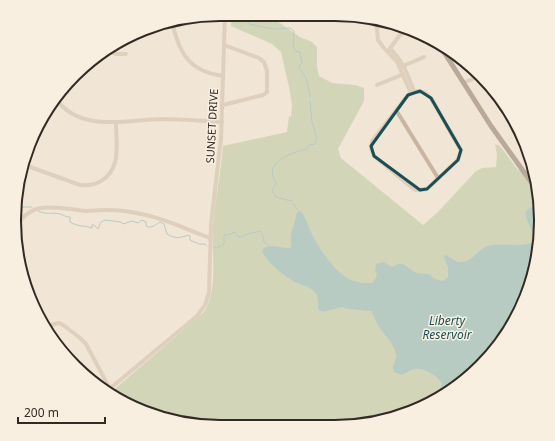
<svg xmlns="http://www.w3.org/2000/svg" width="555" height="441" font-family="'Noto Sans',sans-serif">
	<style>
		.green { fill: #b0c096 }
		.water { fill: #74aaae }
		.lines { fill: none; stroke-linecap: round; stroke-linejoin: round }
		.stream { stroke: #74aaae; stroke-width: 1 }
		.minor { stroke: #c9b5a2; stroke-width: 4 }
		.major { stroke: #766155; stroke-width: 5 }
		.marked { fill: none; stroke: #194f55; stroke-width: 3; stroke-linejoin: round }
		.labels { text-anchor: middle; stroke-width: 3; stroke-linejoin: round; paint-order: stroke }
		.street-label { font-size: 11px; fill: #332a24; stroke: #f9efe1 }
		.water-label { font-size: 12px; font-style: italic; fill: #194f55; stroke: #f9efe1 }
		.rim { fill: none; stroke: #332a24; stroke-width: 2 }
	</style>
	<rect width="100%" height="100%" fill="#f1e5d5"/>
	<path class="green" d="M231 14H267L300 37 312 42 317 47V67L319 76 332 83 355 85 364 88V101L338 149 341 158 423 225 438 212 476 171 482 168 496 167 497 154 495 144 500 146 518 170 531 171 539 194 534 274 498 346 438 399 401 416 348 427 180 423 141 411 110 393 203 313C219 292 211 251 213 226 215 199 221 173 223 146L287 132 289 116 291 117 292 105 289 87 281 52 272 44 231 26Z"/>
	<path class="water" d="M531 207 538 211 534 274 498 346 438 399 417 409 423 400 432 397 438 391 441 387 442 383C436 375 424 367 414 369 409 370 406 373 402 375L394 372C391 365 397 361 396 354 394 343 383 334 378 325 375 320 374 315 371 311L348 309 342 307 323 312 318 309C318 304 319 298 316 294 312 287 304 286 297 283 285 277 268 264 262 251L264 248C274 243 280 249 290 248 293 244 290 240 291 235 292 227 296 220 297 212L300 211C306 217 307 223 310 230 317 246 335 273 351 280 358 283 365 283 372 283L376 278 377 274 375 271 376 264 384 262 392 267 398 264H403L416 273 428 274 435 279 443 281 448 277V267L444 257 445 255C451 257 455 263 462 262 472 262 478 249 488 246 503 242 519 248 534 242 537 232 524 223 526 211Z"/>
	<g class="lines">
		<g class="stream">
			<path d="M248 14 251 18 249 19V24L273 29 290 28 294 31 293 45 295 51 300 52 302 63 299 66C300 70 302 71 304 75 308 81 309 90 310 97"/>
			<path d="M292 201C287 200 280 199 275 196L272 190 276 183C262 162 291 153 307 149L309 145 315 144 317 138 312 122 310 101"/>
			<polyline points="293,203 298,210"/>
			<polyline points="16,207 32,207"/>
			<path d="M38 211C45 215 52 212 60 214 64 215 65 217 70 217V222C78 227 83 225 92 228V225H94L98 229 101 222 105 220 121 222 123 224 132 221 138 223 142 220 146 222V226C151 229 155 225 160 222L164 224 167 234C174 239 181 238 188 235L190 236V240L199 244H205L207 246"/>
			<path d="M214 247 217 248 224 244V235H228L234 232 239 237C243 237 244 235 248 234 253 232 255 233 260 231L262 233 264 242 269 246"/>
		</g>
		<g class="minor">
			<polyline points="376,20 378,40 383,47 397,62 411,93"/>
			<path d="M173 26C180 56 192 72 223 76"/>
			<path d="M390 49C403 60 408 76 414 91"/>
			<polyline points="389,50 399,36 408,29"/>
			<polyline points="105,51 117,54 126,54"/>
			<polyline points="401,65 403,66 424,57"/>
			<polyline points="463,83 480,76"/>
			<polyline points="377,85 404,74"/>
			<polygon points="414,91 424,92 431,98 461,150 458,160 427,189 420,190 415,190 411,187 374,156 371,149 372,141 408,95"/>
			<path d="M56 99C81 133 125 120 161 119 182 119 202 121 222 122"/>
			<polyline points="223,105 263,95 267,92 267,71 264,62 259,58 224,45"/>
			<polyline points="396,110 438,178"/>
			<path d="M22 164 80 185C88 186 94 185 101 181 122 169 116 142 116 122"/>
			<path d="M15 231C28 198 58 208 86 211 92 211 98 210 105 210 116 210 129 211 141 214 165 218 187 230 210 238"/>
			<polyline points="44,327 59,323 63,325 79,337 86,344 110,389"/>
			<polyline points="107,391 197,316 205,305 209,293 211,224 221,139 225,14"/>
		</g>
		<polyline class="major" points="442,49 491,126 539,193"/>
	</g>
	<path d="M0 0H555V441H0ZM420 91 431 98 461 150 458 160 427 189 420 190 374 156 371 146 408 95Z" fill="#f1e5d5" fill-opacity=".55" fill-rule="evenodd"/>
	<path class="marked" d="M420 91 431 98 461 150 458 160 427 189 420 190 374 156 371 146 408 95Z"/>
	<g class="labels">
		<g class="street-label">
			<text transform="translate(212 126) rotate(-87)" y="4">SUNSET DRIVE</text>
		</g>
		<g class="water-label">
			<text x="447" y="325">Liberty<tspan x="447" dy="14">Reservoir</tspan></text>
		</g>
	</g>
	<path d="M0 0H555V441H0ZM220 21H335A199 199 0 0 1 534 220V221A199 199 0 0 1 335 420H220A199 199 0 0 1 21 221V220A199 199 0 0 1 220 21Z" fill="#f9efe1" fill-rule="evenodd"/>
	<path class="rim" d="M220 21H335A199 199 0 0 1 534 220V221A199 199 0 0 1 335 420H220A199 199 0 0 1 21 221V220A199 199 0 0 1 220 21Z"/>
	<path d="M18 417v6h87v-6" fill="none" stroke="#332a24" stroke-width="2"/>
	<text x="24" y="417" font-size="12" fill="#332a24" stroke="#f9efe1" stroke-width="3" paint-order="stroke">200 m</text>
</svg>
